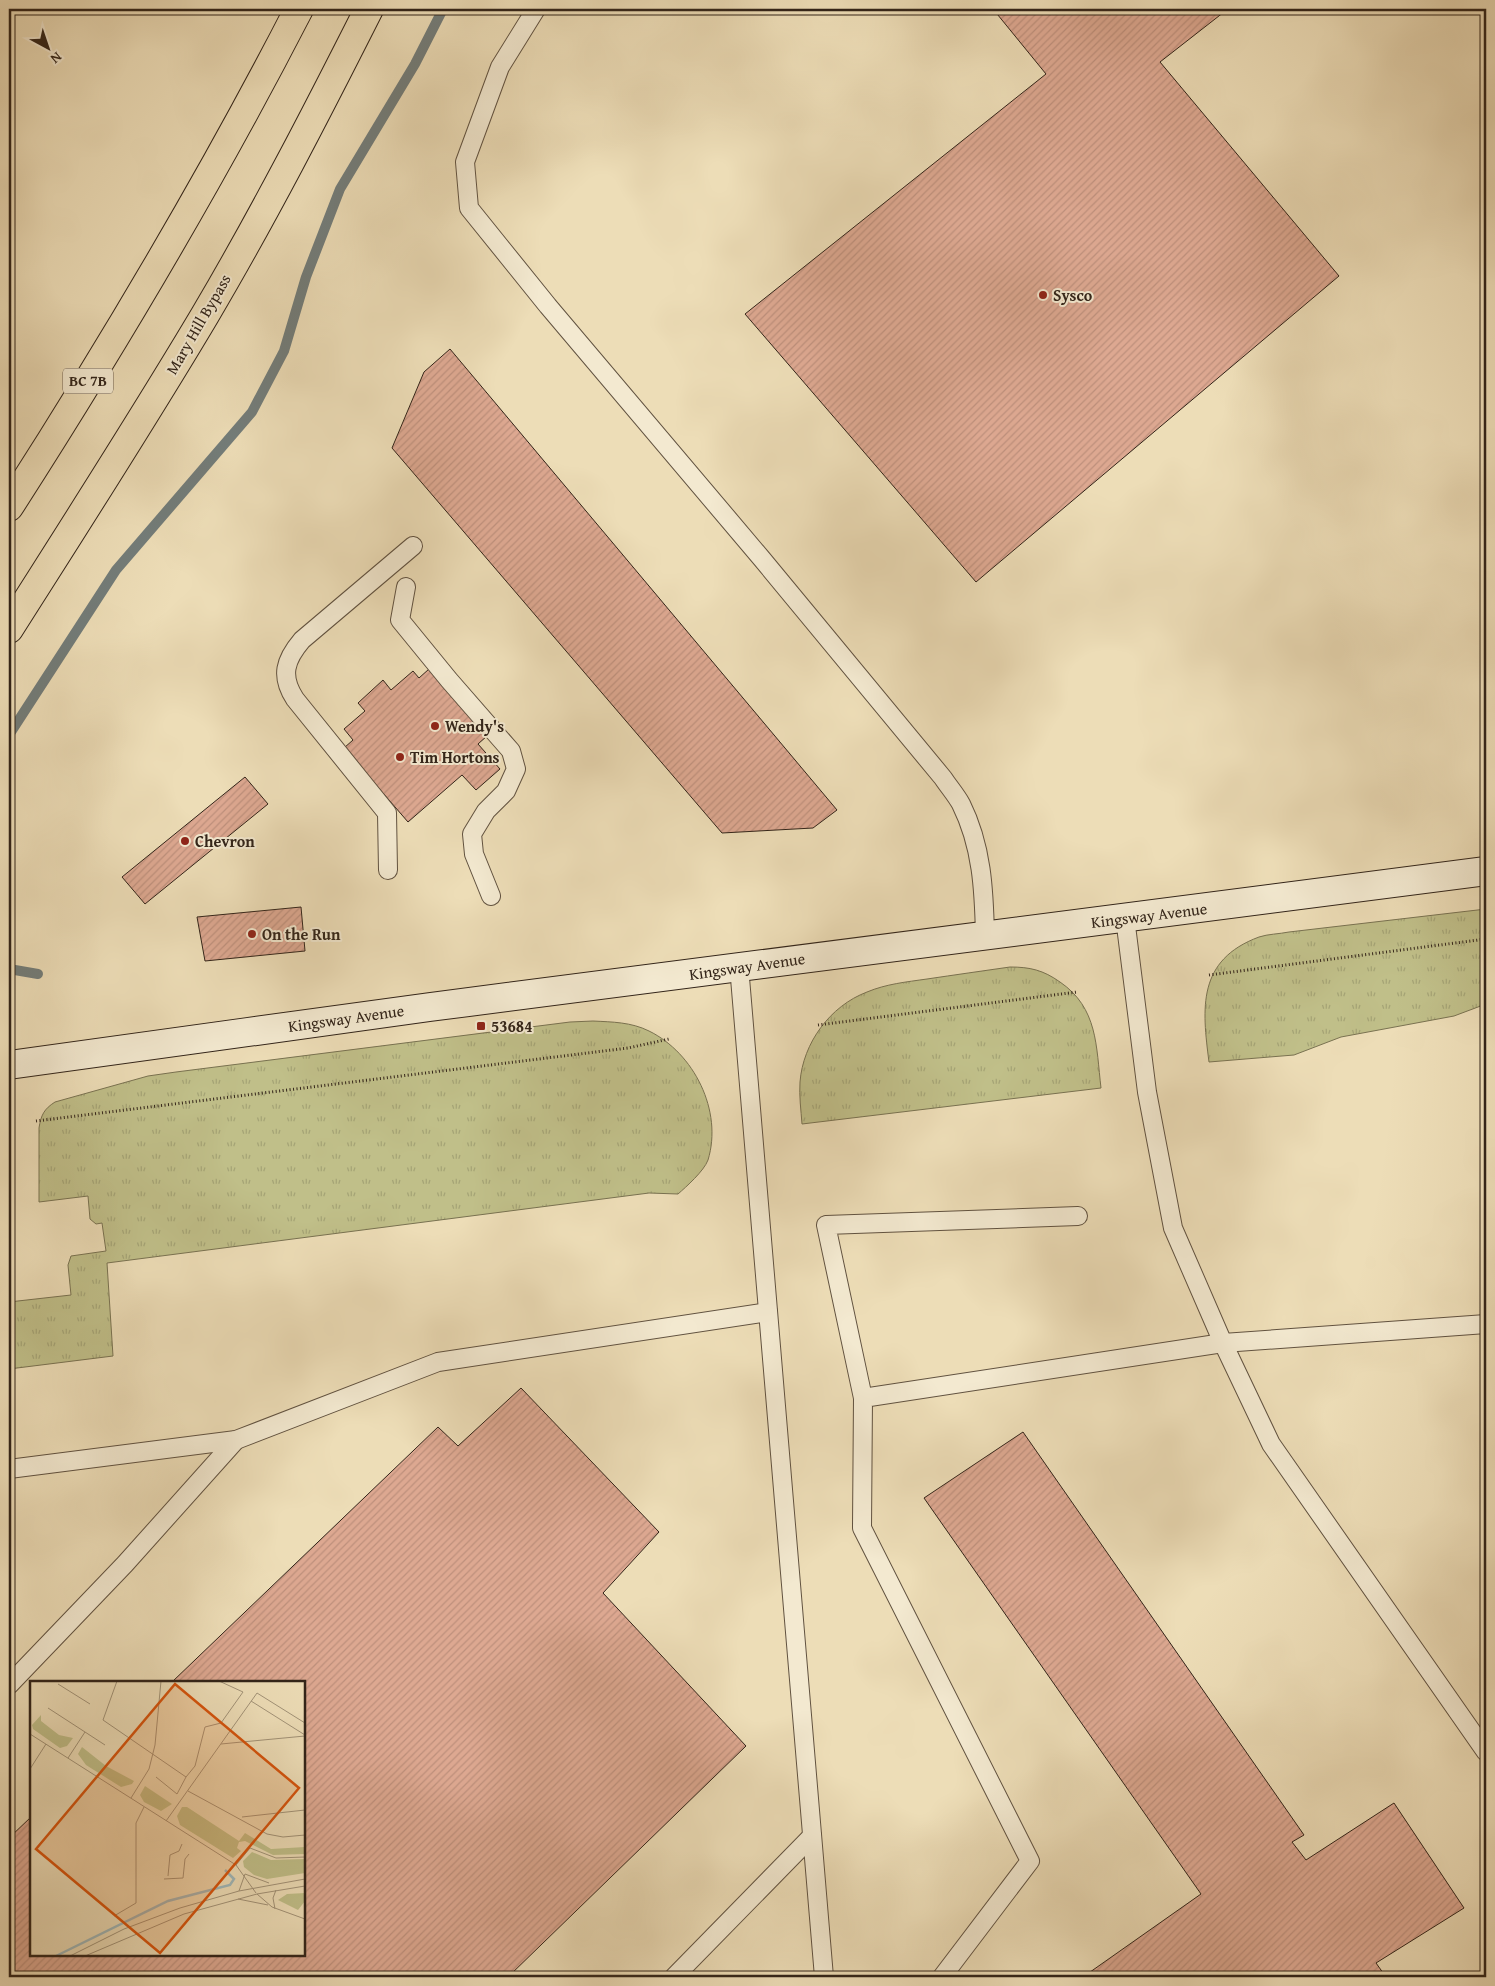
<svg xmlns="http://www.w3.org/2000/svg" width="1495" height="1986" font-family="'Gentium Book Plus',serif">
	<style>
		.grass { fill: url(#grass-tufts); stroke: #797251 }
		.lines { fill: none; stroke-linecap: round; stroke-linejoin: round }
		.stream { stroke: #737d7a; stroke-width: 10 }
		.building { fill: url(#building-hatch); stroke: #322419 }
		.service-casing { stroke: #615240; stroke-width: 20 }
		.secondary-casing { stroke: #322419; stroke-width: 30 }
		.trunk-casing { stroke: #322419; stroke-width: 30 }
		.path { stroke: #322419; stroke-width: 3; stroke-dasharray: 1 2.5; stroke-linecap: butt }
		.service { stroke: #f3e9d0; stroke-width: 18 }
		.secondary { stroke: #f3e9d0; stroke-width: 28 }
		.trunk { stroke: #edddb7; stroke-width: 28 }
		.poi-dot { fill: #8f2418; stroke: #f3e9d0; stroke-width: 2 }
		.labels { text-anchor: middle; stroke-width: 4; stroke-linejoin: round; paint-order: stroke }
		.shield { fill: #f3e9d0; stroke: #6c5f50; stroke-width: 1 }
		.shield-label { font-size: 15px; font-weight: bold; fill: #322419 }
		.poi-label { font-size: 16px; font-weight: bold; fill: #322419; stroke: #f3e9d0; text-anchor: start }
		.street-label { font-size: 16px; fill: #322419; stroke: #f3e9d0 }
		.inset-river { fill: none; stroke: #9fb8ba; stroke-width: 2.5 }
		.inset-road { fill: none; stroke: #a29378; stroke-width: 1 }
		.view { fill: #d6540d; fill-opacity: 0.15; stroke: #d6540d; stroke-width: 2.5 }
		.inset-edge { fill: none; stroke: #322419; stroke-width: 2.5 }
	</style>
	<defs>
		<pattern id="grass-tufts" width="24" height="20" patternUnits="userSpaceOnUse" patternTransform="scale(1.25)"><rect width="24" height="20" fill="#c0bf89"/><path d="M3 7l-1-3M5 7V3M7 7l1-3M15 17l-1-3M17 17v-4M19 17l1-3" fill="none" stroke="#a5a476"/></pattern>
		<pattern id="building-hatch" width="6" height="6" patternUnits="userSpaceOnUse" patternTransform="scale(1.25)"><rect width="6" height="6" fill="#dda891"/><path d="M-1 1l2-2M0 6l6-6M5 7l2-2" fill="none" stroke="#be907c"/></pattern>
	</defs>
	<rect width="100%" height="100%" fill="#edddb7"/>
	<filter id="stains"><feTurbulence type="fractalNoise" baseFrequency=".004" numOctaves="4"/><feColorMatrix values="0 0 0 0 .2 0 0 0 0 .09 0 0 0 0 .02 0 0 0 .5 -.17"/></filter>
	<radialGradient id="worn" r=".72"><stop offset=".6" stop-color="#630" stop-opacity="0"/><stop offset="1" stop-color="#630" stop-opacity=".3"/></radialGradient>
	<g class="grass">
		<path d="M1486 909V1004L1454 1016 1341 1037 1294 1055 1209 1062C1202 1008 1197 960 1259 937 1268 934 1279 934 1289 932Z"/>
		<path d="M1010 967C1030 967 1043 970 1060 982 1098 1008 1096 1046 1101 1088L802 1124C801 1110 799 1096 800 1082 803 1043 830 1006 867 992 886 984 906 982 927 979 954 975 982 971 1010 967Z"/>
		<path d="M593 1021C612 1022 631 1022 649 1031 694 1053 723 1111 708 1160 704 1171 686 1187 678 1194L649 1193 107 1263 113 1356 9 1369V1302L71 1295 68 1265 71 1256 106 1251 102 1223 96 1224 90 1219 88 1196 39 1202V1128C41 1115 44 1109 55 1102L148 1076 176 1072 570 1022Z"/>
	</g>
	<g class="lines">
		<g class="stream">
			<polyline points="9,735 116,570 252,412 284,351 306,277 340,189 415,64 443,9"/>
			<polyline points="9,969 38,974"/>
		</g>
	</g>
	<g class="building">
		<polygon points="993,9 1221,9 1224,12 1160,62 1339,276 976,582 745,314 1046,74"/>
		<polygon points="450,349 837,810 813,828 722,833 392,448 424,372"/>
		<polygon points="429,669 487,736 478,744 500,769 476,790 462,775 408,822 344,748 353,740 344,729 365,711 358,703 383,680 391,690 413,671 419,678"/>
		<polygon points="245,777 268,804 145,904 122,877"/>
		<polygon points="301,907 305,951 205,961 197,917"/>
		<polygon points="521,1388 659,1532 603,1593 746,1746 508,1977 9,1977 9,1838 31,1817 31,1955 304,1955 304,1682 172,1682 438,1427 458,1446"/>
		<polygon points="1023,1432 1304,1835 1292,1842 1306,1860 1394,1803 1464,1908 1376,1963 1386,1977 1083,1977 1201,1894 924,1498"/>
	</g>
	<g class="lines">
		<g class="service-casing">
			<g id="service">
				<path d="M536 9 500 67 465 162 469 208 548 306 762 559 943 778C949 787 956 795 961 804 982 846 984 890 985 936"/>
				<polyline points="406,587 400,620 449,680 511,751 516,769 506,791 486,811 472,834 474,854 491,896"/>
				<path d="M388 870 387 813 295 699C280 676 285 660 302 640L413 546"/>
				<polyline points="1125,918 1147,1092 1173,1228 1223,1343 1271,1444 1486,1752"/>
				<polyline points="739,966 824,1977"/>
				<polyline points="863,1398 826,1225 1078,1216"/>
				<polyline points="9,1469 236,1440 438,1362 768,1312"/>
				<polyline points="9,1685 125,1564 236,1440"/>
				<polyline points="674,1977 812,1836"/>
				<polyline points="942,1977 1030,1861 862,1528 863,1398 1223,1343 1486,1324"/>
			</g>
		</g>
		<g class="secondary-casing">
			<polyline id="secondary" points="9,1065 430,1007 1486,871"/>
		</g>
		<g class="trunk-casing">
			<g id="trunk">
				<path d="M9 507C113 345 211 180 299 9"/>
				<path d="M9 629C75 525 142 421 205 315 264 215 317 112 369 9"/>
			</g>
		</g>
		<g class="path">
			<polyline points="1209,975 1486,939"/>
			<polyline points="818,1025 1077,992"/>
			<polyline points="36,1121 628,1048 669,1039"/>
		</g>
		<use href="#service" class="service"/>
		<use href="#secondary" class="secondary"/>
		<use href="#trunk" class="trunk"/>
	</g>
	<g class="poi-dot">
		<circle cx="1043" cy="295" r="5"/>
		<circle cx="435" cy="726" r="5"/>
		<circle cx="400" cy="757" r="5"/>
		<circle cx="185" cy="841" r="5"/>
		<circle cx="252" cy="934" r="5"/>
		<rect x="476" y="1021" width="10" height="10" rx="2.5"/>
	</g>
	<g class="labels">
		<rect class="shield" x="63" y="368.5" width="50" height="25" rx="4"/>
		<g class="shield-label">
			<text x="88" y="386">BC 7B</text>
		</g>
		<g class="poi-label">
			<text x="1053" y="301">Sysco</text>
			<text x="445" y="732">Wendy's</text>
			<text x="410" y="763">Tim Hortons</text>
			<text x="195" y="847">Chevron</text>
			<text x="262" y="940">On the Run</text>
			<text x="491" y="1032">53684</text>
		</g>
		<g class="street-label">
			<text transform="translate(198 324) rotate(-60)" y="6">Mary Hill Bypass</text>
			<text transform="translate(1149 915) rotate(-7)" y="6">Kingsway Avenue</text>
			<text transform="translate(747 966) rotate(-8)" y="6">Kingsway Avenue</text>
			<text transform="translate(346 1018) rotate(-8)" y="6">Kingsway Avenue</text>
		</g>
	</g>
	<g transform="translate(30 1681)">
		<rect width="275" height="275" fill="#edddb7"/>
		<path d="M11 34V40L29 54 43 57 37 65 30 67 3 48 2 44ZM52 66 76 85 104 100 102 103 91 106 56 84 48 73ZM115 105 142 123 131 130 114 121 110 114ZM152 126H157L209 160 215 152 241 168 275 166V173L243 174 215 160 209 161 207 167 211 170 203 177 150 144 147 135ZM222 171 241 179 275 178V192L237 198 224 194 214 186 213 180ZM275 212V220L268 229 248 219 257 213Z" fill="#c0bf89"/>
		<path class="inset-river" d="M26 275 138 220 200 204 204 198 195 189"/>
		<path class="inset-road" d="M87 0 73 39 156 96 165 85 175 46 191 42 213 11 189 0M28 3 60 23M221 20 275 54M18 27 55 51 38 77M55 51 75 64M0 53 206 184 226 212M191 63 275 55M0 88 16 63M126 96 147 113 156 96M158 110 237 153 253 156 275 154M101 117 119 88 125 64 131 0M212 136 275 129M136 140 227 12 275 42M206 184 220 167 246 177 275 176M138 195 140 174 149 170 152 163M134 198 153 197 155 178 159 173M209 210 215 193 239 202M227 213 242 226 275 238M208 218 238 224M245 228 243 217 246 209M84 235 106 222V142L114 126M40 275 94 248 150 227 209 210 275 198M55 275 154 233 227 213 275 205"/>
		<path class="view" d="M145 3 269 107 130 272 6 168Z"/>
		<rect width="275" height="275" class="inset-edge"/>
	</g>
	<rect width="1495" height="1986" fill="none" stroke="#edddb7" stroke-width="30"/>
	<rect x="10" y="10" width="1475" height="1966" fill="none" stroke="#322419" stroke-width="2.5"/>
	<rect x="15" y="15" width="1465" height="1956" fill="none" stroke="#322419"/>
	<g transform="translate(48 48) rotate(140)" stroke="#f3e9d0" stroke-width="4" paint-order="stroke">
	<path d="M0-4L9 19L0 12L-9 19Z" fill="#322419"/>
	<text y="-8" font-size="14" font-weight="bold" text-anchor="middle" fill="#322419">N</text>
	</g>
	<rect width="100%" height="100%" filter="url(#stains)"/>
	<rect width="100%" height="100%" fill="url(#worn)"/>
</svg>
